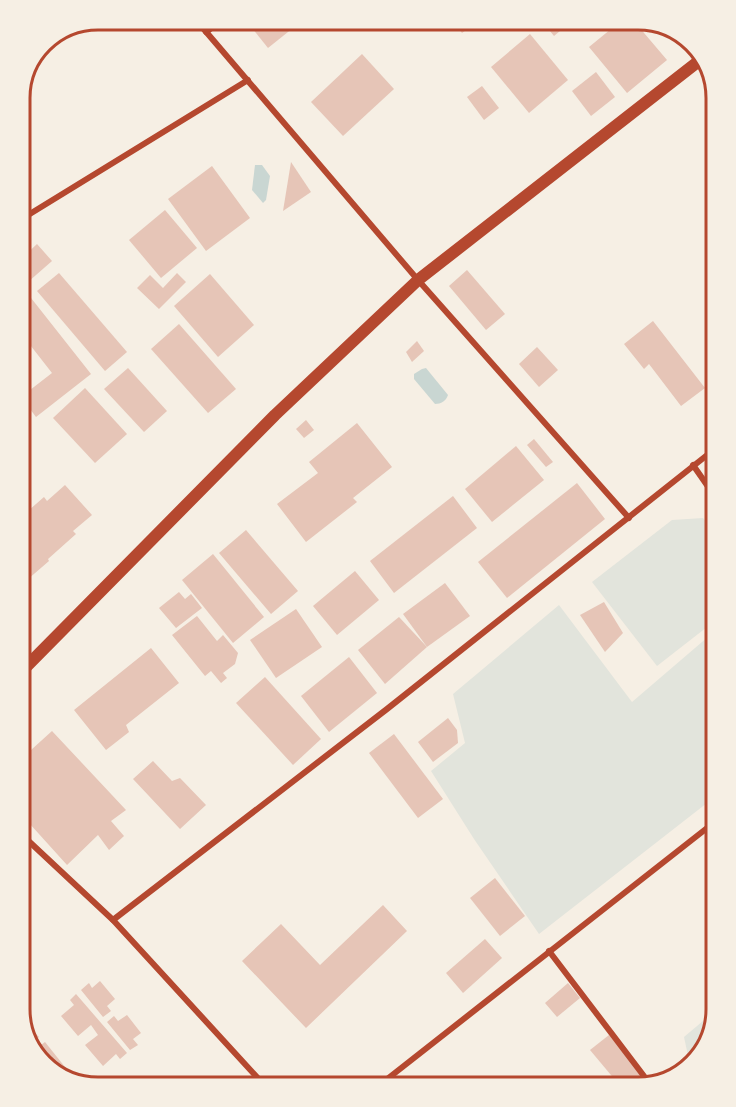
<svg xmlns="http://www.w3.org/2000/svg" width="736" height="1107" font-family="Arial,sans-serif">
	<style>
		.green { fill: #e2e4dc }
		.water { fill: #c9d6d2 }
		.building { fill: #e6c5b7 }
		.lines { fill: none; stroke-linecap: round; stroke-linejoin: round }
		.minor { stroke: #b5482f; stroke-width: 6 }
		.secondary { stroke: #b5482f; stroke-width: 12 }
		.rim { fill: none; stroke: #b5482f; stroke-width: 3 }
	</style>
	<rect width="100%" height="100%" fill="#f6efe4"/>
	<g class="green">
		<polygon points="703,518 716,535 716,620 657,666 592,582 672,520"/>
		<polygon points="559,605 632,702 716,630 716,796 539,934 474,839 431,771 465,743 453,694"/>
		<polygon points="716,1010 706,1049 690,1065 684,1037"/>
	</g>
	<g class="water">
		<polygon points="255,165 262,165 270,176 266,200 263,203 252,190"/>
		<path d="M426 368 448 395C446 401 441 404 435 404L414 379V374L422 369Z"/>
	</g>
	<g class="building">
		<polygon points="252,20 303,20 268,48 248,23"/>
		<polygon points="452,20 480,20 462,33"/>
		<polygon points="541,20 571,20 572,21 554,36"/>
		<polygon points="573,20 587,20 579,27"/>
		<polygon points="604,20 633,20 667,60 627,93 589,47 611,29"/>
		<polygon points="530,34 568,80 529,113 491,67"/>
		<polygon points="362,54 394,89 343,136 311,102"/>
		<polygon points="596,72 615,97 591,116 572,91"/>
		<polygon points="482,86 499,108 484,120 467,97"/>
		<polygon points="291,162 311,192 283,211"/>
		<polygon points="212,166 250,218 206,251 168,199"/>
		<polygon points="165,210 197,248 161,278 129,240"/>
		<polygon points="37,244 52,261 28,282 20,273 20,260"/>
		<polygon points="467,270 505,314 486,330 449,286"/>
		<polygon points="59,273 127,352 105,371 37,291"/>
		<polygon points="177,273 186,282 159,309 137,288 150,275 163,288"/>
		<polygon points="210,274 254,325 218,357 174,306"/>
		<polygon points="20,284 91,374 36,417 21,397 52,373 20,332"/>
		<polygon points="653,321 705,388 681,406 649,364 644,369 624,344"/>
		<polygon points="179,324 236,389 208,413 151,349"/>
		<polygon points="417,341 424,351 412,362 406,352"/>
		<polygon points="537,347 558,370 539,387 519,364"/>
		<polygon points="128,368 167,411 144,432 104,389"/>
		<polygon points="85,388 127,434 95,463 53,418"/>
		<polygon points="306,420 314,430 304,438 296,429"/>
		<polygon points="357,423 392,467 353,498 357,502 306,542 277,504 318,473 309,462"/>
		<polygon points="534,439 553,462 546,467 527,445"/>
		<polygon points="516,446 544,480 492,522 465,489"/>
		<polygon points="577,483 605,519 507,598 478,562"/>
		<polygon points="65,485 92,515 73,531 76,534 48,559 49,561 20,586 20,518 44,497 47,501"/>
		<polygon points="453,496 477,528 394,593 370,561"/>
		<polygon points="246,530 298,591 271,614 219,553"/>
		<polygon points="213,554 264,617 233,643 182,580"/>
		<polygon points="355,571 379,600 337,635 313,606"/>
		<polygon points="445,583 470,616 427,647 403,614"/>
		<polygon points="179,592 185,599 191,594 202,608 176,628 159,608"/>
		<polygon points="604,602 623,633 605,652 580,615"/>
		<polygon points="296,609 322,647 276,678 250,640"/>
		<polygon points="197,616 217,641 223,635 238,653 235,664 223,673 227,678 221,683 211,671 205,676 172,635"/>
		<polygon points="399,617 427,647 385,684 358,650"/>
		<polygon points="151,648 179,683 126,725 129,732 106,750 74,710"/>
		<polygon points="349,657 377,693 329,732 301,696"/>
		<polygon points="265,677 321,739 293,765 236,703"/>
		<polygon points="448,718 457,730 458,743 433,762 418,742"/>
		<polygon points="52,731 126,810 111,821 124,836 109,850 98,835 67,865 20,813 20,760"/>
		<polygon points="394,734 443,799 418,818 369,753"/>
		<polygon points="153,761 172,781 180,778 206,805 180,829 133,779"/>
		<polygon points="495,878 525,916 500,936 470,898"/>
		<polygon points="383,905 407,931 306,1028 242,961 281,924 320,965"/>
		<polygon points="485,939 502,958 463,993 446,973"/>
		<polygon points="100,981 115,999 107,1006 111,1011 103,1017 81,990 89,983 92,988"/>
		<polygon points="568,983 580,998 557,1017 545,1003"/>
		<polygon points="76,994 127,1053 120,1059 116,1054 103,1066 85,1045 98,1035 91,1025 78,1036 61,1016 74,1005 70,1000"/>
		<polygon points="127,1015 141,1033 133,1039 138,1045 130,1050 107,1022 114,1016 118,1021"/>
		<polygon points="31,1029 39,1037 29,1046 26,1034"/>
		<polygon points="609,1035 648,1082 643,1086 621,1087 590,1050"/>
		<polygon points="45,1042 77,1082 54,1075 33,1051"/>
	</g>
	<g class="lines">
		<g class="minor">
			<polyline points="196,20 418,280 629,518"/>
			<polyline points="206,32 222,20"/>
			<polyline points="20,220 248,80"/>
			<polyline points="693,465 716,498"/>
			<polyline points="20,833 113,920 266,1087"/>
			<polyline points="113,920 387,709 716,448"/>
			<polyline points="549,951 650,1084"/>
			<polyline points="377,1087 716,821"/>
		</g>
		<polyline class="secondary" points="20,673 275,415 418,280 704,57"/>
	</g>
	<path d="M0 0H736V1107H0ZM98 30H638A68 68 0 0 1 706 98V1009A68 68 0 0 1 638 1077H98A68 68 0 0 1 30 1009V98A68 68 0 0 1 98 30Z" fill="#f6efe4" fill-rule="evenodd"/>
	<path class="rim" d="M98 30H638A68 68 0 0 1 706 98V1009A68 68 0 0 1 638 1077H98A68 68 0 0 1 30 1009V98A68 68 0 0 1 98 30Z"/>
</svg>
